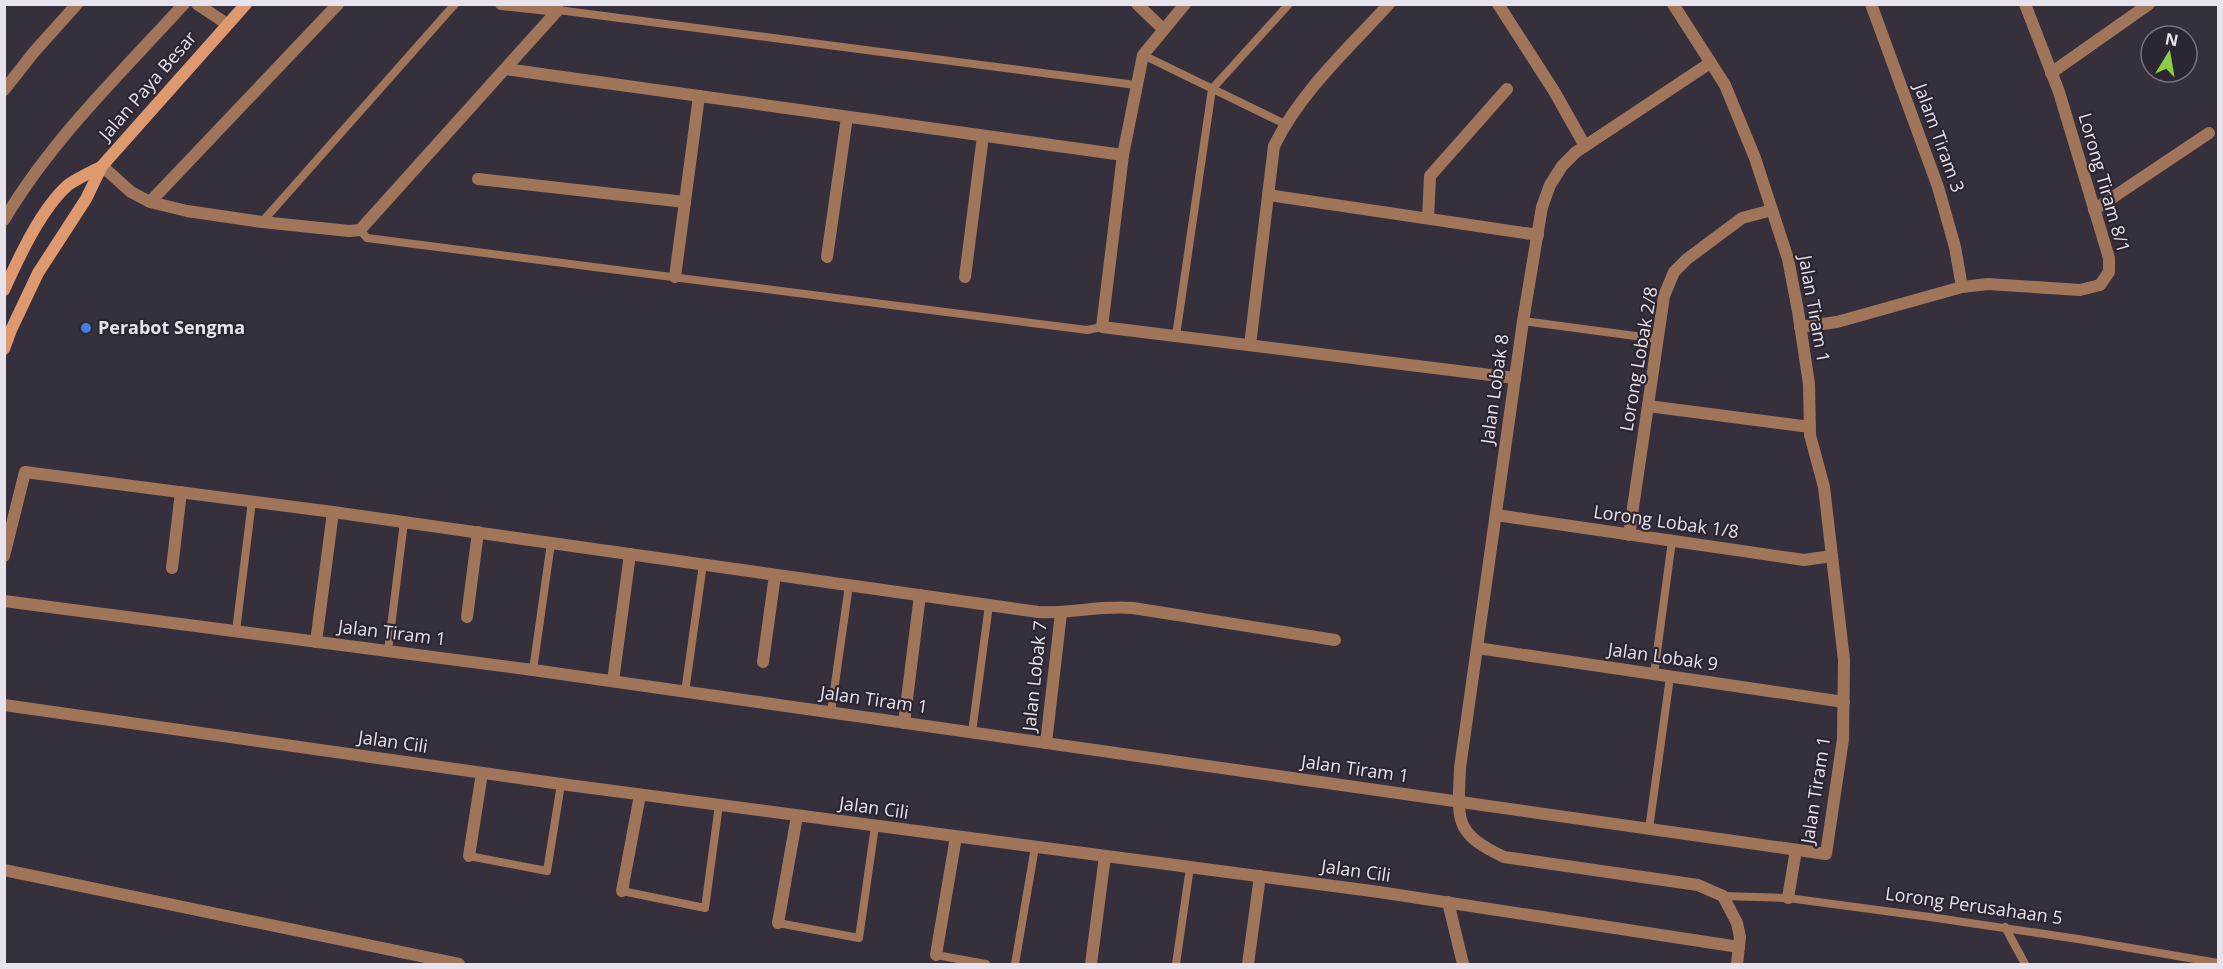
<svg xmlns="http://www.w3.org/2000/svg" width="2223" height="969" font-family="'Open Sans',sans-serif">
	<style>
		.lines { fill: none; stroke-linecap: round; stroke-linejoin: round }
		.lane { stroke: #a0755a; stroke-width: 8 }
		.street { stroke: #a0755a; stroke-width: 12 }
		.secondary { stroke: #de996e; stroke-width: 12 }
		.shop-dot { fill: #3f7fe0; stroke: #2c2633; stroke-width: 2 }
		.labels { text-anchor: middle; stroke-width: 4.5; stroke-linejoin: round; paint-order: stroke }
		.street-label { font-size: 18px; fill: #e7e3ec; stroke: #2c2633 }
		.poi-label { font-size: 18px; font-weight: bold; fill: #e7e3ec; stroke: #2c2633; text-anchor: start }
	</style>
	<rect width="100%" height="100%" fill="#36303d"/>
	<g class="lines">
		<g class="lane">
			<polyline points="558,10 1136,85"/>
			<polyline points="1143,55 1285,124"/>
			<polyline points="262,222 455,4"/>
			<polyline points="360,230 367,238 1087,330 1102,327"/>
			<polyline points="1523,321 1658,339"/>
			<polyline points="1176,336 1212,89 1289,4"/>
			<polyline points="236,631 252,501"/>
			<polyline points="388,651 404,522"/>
			<polyline points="533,670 551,543"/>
			<polyline points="1654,674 1672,541"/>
			<polyline points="685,692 703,564"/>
			<polyline points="831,712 849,585"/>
			<polyline points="972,732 989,605"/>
			<polyline points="1649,829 1670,677"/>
			<polyline points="469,856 547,871 561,784"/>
			<polyline points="622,891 705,908 719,805"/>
			<polyline points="1723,896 1788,898 1930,917 2078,939 2218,963"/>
			<polyline points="778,923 859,938 875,826"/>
			<polyline points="2005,927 2025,964"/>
			<polyline points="936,955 986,964"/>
			<polyline points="1015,964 1035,847"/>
			<polyline points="1176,964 1190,867"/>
		</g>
		<g class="street">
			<polyline points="197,4 227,24"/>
			<polyline points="501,4 558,10"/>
			<polyline points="1137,4 1163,29"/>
			<polyline points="1185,4 1143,55 1123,155 1102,327 1515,378"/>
			<polyline points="1498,4 1554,91 1585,146"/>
			<polyline points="1871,4 1938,187 1955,247 1962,287"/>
			<path d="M1710 63 1576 152 1562 166 1550 185 1542 207 1523 321 1460 768C1458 820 1453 833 1504 857L1698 885 1723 896 1737 923 1740 937 1737 964"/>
			<polyline points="505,69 1123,155"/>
			<polyline points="2051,73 2149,4"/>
			<polyline points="4,90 34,52 77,4"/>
			<polyline points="102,166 131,192 150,202 187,211 262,222 349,231 360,230 558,10"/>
			<polyline points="478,179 685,202"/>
			<polyline points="1268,195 1538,235"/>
			<polyline points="150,202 338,4"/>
			<polyline points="2094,210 2209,133"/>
			<polyline points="1428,218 1430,176 1507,89"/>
			<path d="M4 220C52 139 121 73 184 4"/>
			<polyline points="827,257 847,117"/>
			<polyline points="675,277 699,96"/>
			<polyline points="965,277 983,136"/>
			<polyline points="1800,327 1837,322 1962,287 1988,284 2080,290 2100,285 2109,272 2109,258 2059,92 2025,4"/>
			<path d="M1250 345 1274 146C1301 91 1348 49 1389 4"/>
			<polyline points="1648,406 1810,427"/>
			<polyline points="1496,515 1804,560 1832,556"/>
			<polyline points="1629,535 1664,296 1674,272 1687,259 1742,218 1772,210"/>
			<path d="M4 556 25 472 333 512 1038 612C1071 614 1099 605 1133 608L1335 640"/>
			<polyline points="172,568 181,492"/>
			<polyline points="4,601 533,670 1826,854 1843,739 1844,660 1824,487 1810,435 1809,384 1798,311 1788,259 1772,210 1755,158 1725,85 1673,4"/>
			<polyline points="467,617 478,532"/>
			<polyline points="316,642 333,512"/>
			<polyline points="1477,648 1844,702"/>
			<polyline points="763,662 775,575"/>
			<polyline points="613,681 630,554"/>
			<polyline points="4,705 561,784 1379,892 1739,947"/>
			<polyline points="904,723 920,595"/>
			<polyline points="1046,743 1061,613"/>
			<polyline points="469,856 482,773"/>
			<polyline points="4,870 459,964"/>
			<polyline points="622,891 640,795"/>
			<polyline points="1788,898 1796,850"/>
			<polyline points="1448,902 1463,964"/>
			<polyline points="778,923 797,816"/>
			<polyline points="936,955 956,837"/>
			<polyline points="1091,964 1105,856"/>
			<polyline points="1248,964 1260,876"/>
		</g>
		<g class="secondary">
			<path d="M4 290C19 257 41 209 68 185 78 178 91 172 101 167"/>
			<polyline points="4,349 11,330 38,273 86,199 102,166 246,4"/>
		</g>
	</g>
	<circle class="shop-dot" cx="86" cy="328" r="6"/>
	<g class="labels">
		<g class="street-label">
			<text transform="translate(148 86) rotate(-49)" y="6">Jalan Paya Besar</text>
			<text transform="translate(1939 138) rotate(70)" y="6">Jalam Tiram 3</text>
			<text transform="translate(2104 183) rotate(74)" y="6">Lorong Tiram 8/1</text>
			<text transform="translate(1814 309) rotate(80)" y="6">Jalan Tiram 1</text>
			<text transform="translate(1639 359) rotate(-80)" y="6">Lorong Lobak 2/8</text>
			<text transform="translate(1495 389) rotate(-82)" y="6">Jalan Lobak 8</text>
			<text transform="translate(1666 522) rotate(8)" y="6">Lorong Lobak 1/8</text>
			<text transform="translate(392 633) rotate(7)" y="6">Jalan Tiram 1</text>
			<text transform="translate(1663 657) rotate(8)" y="6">Jalan Lobak 9</text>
			<text transform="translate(1035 676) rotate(-84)" y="6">Jalan Lobak 7</text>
			<text transform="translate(874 700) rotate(8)" y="6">Jalan Tiram 1</text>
			<text transform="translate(393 742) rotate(8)" y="6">Jalan Cili</text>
			<text transform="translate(1355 769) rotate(8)" y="6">Jalan Tiram 1</text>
			<text transform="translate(1816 790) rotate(-81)" y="6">Jalan Tiram 1</text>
			<text transform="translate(874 808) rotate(8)" y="6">Jalan Cili</text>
			<text transform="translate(1356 871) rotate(8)" y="6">Jalan Cili</text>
			<text transform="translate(1974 906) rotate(8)" y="6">Lorong Perusahaan 5</text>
		</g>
		<g class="poi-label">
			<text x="98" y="334">Perabot Sengma</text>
		</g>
	</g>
	<rect width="2223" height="969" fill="none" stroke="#e7e3ec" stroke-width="12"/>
	<g transform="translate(2169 54) rotate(11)"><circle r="28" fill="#2c2633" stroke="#77727d" stroke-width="1.5"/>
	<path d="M0-4.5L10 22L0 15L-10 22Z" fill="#8bce46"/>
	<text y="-9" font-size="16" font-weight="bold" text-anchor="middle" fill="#e7e3ec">N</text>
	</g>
</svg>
